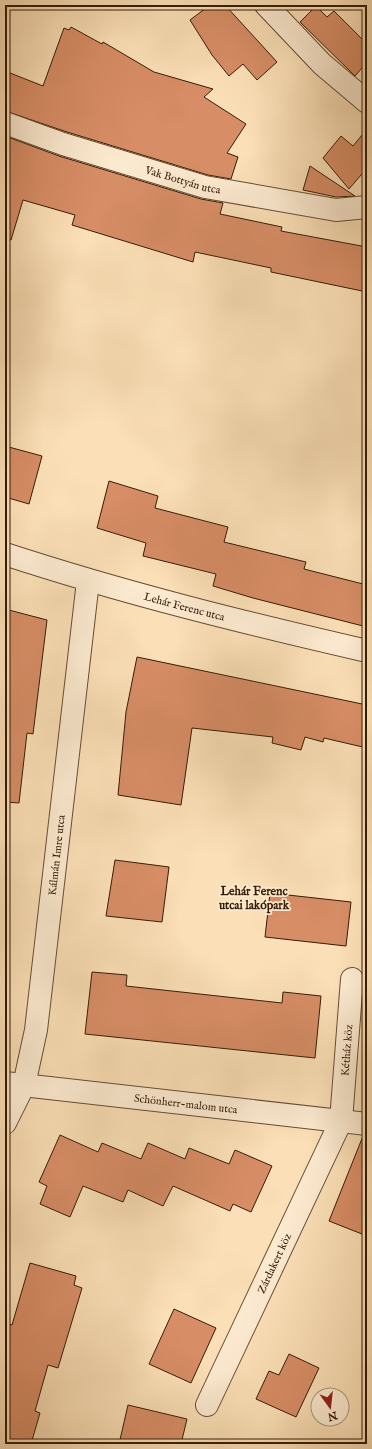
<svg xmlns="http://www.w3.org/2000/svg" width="372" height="1449" font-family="'IM FELL English',serif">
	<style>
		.building { fill: #d78d66; stroke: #351c07 }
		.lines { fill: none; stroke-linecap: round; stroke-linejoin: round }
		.street-casing { stroke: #664d33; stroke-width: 24 }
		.street { stroke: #fcead0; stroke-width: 22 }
		.labels { text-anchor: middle; stroke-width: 3.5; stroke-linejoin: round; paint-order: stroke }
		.street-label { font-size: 11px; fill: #351c07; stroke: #fcead0 }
		.neighbourhood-label { font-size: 12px; font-weight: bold; fill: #351c07; stroke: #fcead0 }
	</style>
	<rect width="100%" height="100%" fill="#fbdfb6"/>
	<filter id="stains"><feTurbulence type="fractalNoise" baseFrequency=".005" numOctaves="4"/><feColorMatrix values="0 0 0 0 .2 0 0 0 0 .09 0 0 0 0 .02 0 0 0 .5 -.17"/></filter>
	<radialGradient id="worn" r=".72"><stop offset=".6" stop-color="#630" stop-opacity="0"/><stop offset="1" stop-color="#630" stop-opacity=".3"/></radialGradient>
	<g class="building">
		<polygon points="210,5 225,5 277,62 257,80 243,64 229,76 212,55 190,20"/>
		<polygon points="316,6 327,17 334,11 367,44 367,62 355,76 300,22"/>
		<polygon points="71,27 102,44 103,42 154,72 213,89 204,97 246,124 227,153 238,157 231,179 208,175 67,132 5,111 5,71 43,86 64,28 69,30"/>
		<polygon points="367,129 367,168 349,189 323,158 341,136 353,146"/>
		<polygon points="5,136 59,156 201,199 223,203 220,214 282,227 281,231 367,247 367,292 271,272 271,268 195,252 193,262 72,225 75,215 23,200 11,240 5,239"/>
		<polygon points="310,166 355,196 336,197 303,190"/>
		<polygon points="5,446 42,456 29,504 5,497"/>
		<polygon points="109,481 158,496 155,508 228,527 224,542 306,562 304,569 367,585 367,627 253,598 213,586 216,574 143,556 146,543 97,528"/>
		<polygon points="5,609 47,620 33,734 27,733 19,803 5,802"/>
		<polygon points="137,657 367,705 367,748 324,738 323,742 305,737 301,750 272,743 273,737 192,728 181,805 118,795 126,712"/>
		<polygon points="115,860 169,867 162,922 106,916"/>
		<polygon points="270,893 351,902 346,946 265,937"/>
		<polygon points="92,972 127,975 126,986 282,1003 283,992 321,996 315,1058 85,1034"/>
		<polygon points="60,1135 98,1152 102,1143 141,1159 148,1143 185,1159 189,1148 229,1164 235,1150 272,1166 251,1212 233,1204 230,1211 173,1186 163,1206 128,1190 123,1202 83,1186 70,1217 40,1204 47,1186 39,1182"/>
		<polygon points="363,1136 367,1136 367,1236 329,1221"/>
		<polygon points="30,1263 76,1276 74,1285 82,1288 58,1368 48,1365 35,1411 40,1413 31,1444 5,1444 5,1323 12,1325"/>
		<polygon points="174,1309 216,1328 191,1383 149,1364"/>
		<polygon points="289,1354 319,1368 296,1417 256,1399 269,1371 279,1375"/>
		<polygon points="128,1405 187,1419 181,1444 119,1444"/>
	</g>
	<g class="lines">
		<g class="street-casing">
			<g id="street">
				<polyline points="266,5 322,64 367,102"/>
				<path id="s1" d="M5 123 63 144 205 187 336 210 367 207"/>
				<path id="s2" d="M5 554C124 593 245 623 367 651"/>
				<path id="s3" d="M5 1083 367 1124"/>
				<path id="s4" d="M5 1123 24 1085 36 1030 88 581"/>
				<path id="s5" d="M207 1405 341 1121 352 979"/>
			</g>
		</g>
		<use href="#street" class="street"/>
	</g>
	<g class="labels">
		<g class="street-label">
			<text dy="4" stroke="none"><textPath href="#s1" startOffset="187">Vak Bottyán utca</textPath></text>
			<text dy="4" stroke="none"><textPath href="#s2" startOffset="187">Lehár Ferenc utca</textPath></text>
			<text dy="4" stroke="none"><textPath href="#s4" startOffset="275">Kálmán Imre utca</textPath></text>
			<text dy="4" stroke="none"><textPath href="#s5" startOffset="385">Kétház köz</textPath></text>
			<text dy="4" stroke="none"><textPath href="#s3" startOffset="182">Schönherr-malom utca</textPath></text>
			<text dy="4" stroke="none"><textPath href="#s5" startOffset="157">Zárdakert köz</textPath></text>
		</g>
		<g class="neighbourhood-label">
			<text x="254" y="895">Lehár Ferenc<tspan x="254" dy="14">utcai lakópark</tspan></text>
		</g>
	</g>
	<rect width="372" height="1449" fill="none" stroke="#fbdfb6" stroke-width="20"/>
	<rect x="6" y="6" width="360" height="1437" fill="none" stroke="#351c07" stroke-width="2"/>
	<rect x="10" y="10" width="352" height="1429" fill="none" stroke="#351c07"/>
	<g transform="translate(330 1407) rotate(165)"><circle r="19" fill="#fcead0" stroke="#ac9880"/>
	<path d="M0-3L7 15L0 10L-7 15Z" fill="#8f2418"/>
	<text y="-6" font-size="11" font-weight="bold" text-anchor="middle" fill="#351c07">N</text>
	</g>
	<rect width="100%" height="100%" filter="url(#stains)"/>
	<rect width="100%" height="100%" fill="url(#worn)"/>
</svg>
